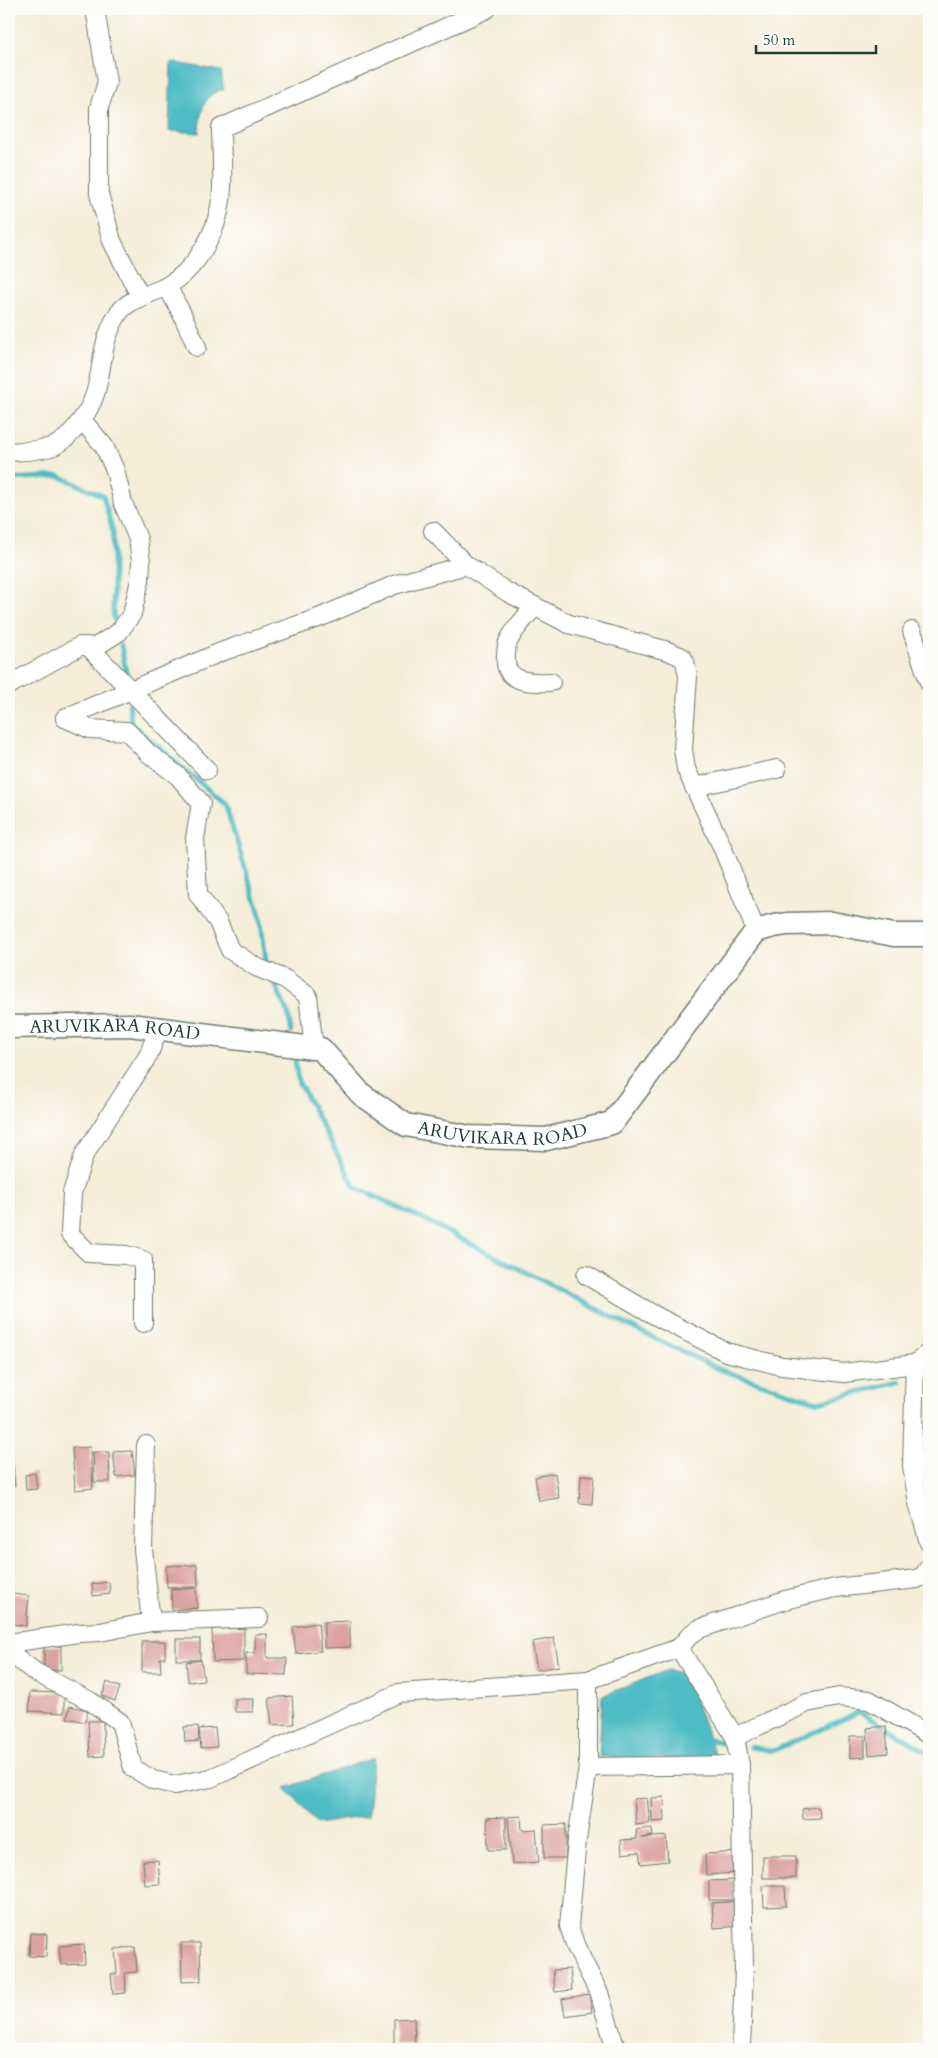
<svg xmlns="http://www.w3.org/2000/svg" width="938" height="2058" font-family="Cardo,serif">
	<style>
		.water { fill: #4ebcc4; stroke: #367c7c }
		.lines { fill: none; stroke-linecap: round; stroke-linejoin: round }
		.stream { stroke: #4ebcc4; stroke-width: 5 }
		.building { fill: #dba2a0 }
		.minor-casing { stroke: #6a7b6d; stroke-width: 20 }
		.major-casing { stroke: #6a7b6d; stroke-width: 25 }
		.minor { stroke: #fff; stroke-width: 18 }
		.major { stroke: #fff; stroke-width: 22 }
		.labels { text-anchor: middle; stroke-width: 4; stroke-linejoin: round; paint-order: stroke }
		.street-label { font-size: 18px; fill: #1f3d34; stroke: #fdfcf7 }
	</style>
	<rect width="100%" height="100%" fill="#fdfcf7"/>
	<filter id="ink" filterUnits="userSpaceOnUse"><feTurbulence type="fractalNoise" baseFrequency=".02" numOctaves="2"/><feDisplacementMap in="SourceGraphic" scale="10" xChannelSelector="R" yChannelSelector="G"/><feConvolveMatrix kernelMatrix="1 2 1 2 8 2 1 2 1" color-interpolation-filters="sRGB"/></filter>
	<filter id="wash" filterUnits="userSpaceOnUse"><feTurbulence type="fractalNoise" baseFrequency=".0096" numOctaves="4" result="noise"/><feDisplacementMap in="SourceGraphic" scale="20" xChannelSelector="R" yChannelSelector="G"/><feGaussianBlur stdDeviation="1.12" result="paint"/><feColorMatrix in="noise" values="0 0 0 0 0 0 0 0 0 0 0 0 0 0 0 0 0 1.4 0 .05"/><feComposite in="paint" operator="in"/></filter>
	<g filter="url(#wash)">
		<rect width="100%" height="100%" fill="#f5edd8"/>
		<g class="water">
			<path d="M171 62 221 71 224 90C203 91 200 115 199 133L169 131Z"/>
			<polygon points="668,1670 685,1674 717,1760 599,1757 602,1696"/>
			<polygon points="373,1758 368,1816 317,1824 285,1788"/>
		</g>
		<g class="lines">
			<g class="stream">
				<polyline points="9,479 59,476 103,496 113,532 113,611 114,619"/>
				<polyline points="121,645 127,677"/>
				<polyline points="129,704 131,723 225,804 260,915 267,967"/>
				<polyline points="273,979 289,1016 291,1031"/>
				<polyline points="295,1060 298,1081 355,1187 427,1221 635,1329 721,1370 818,1402 900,1382"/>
				<polyline points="928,1375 929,1374"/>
				<polyline points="705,1739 721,1742"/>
				<polyline points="751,1747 773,1751 859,1712 929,1753"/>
			</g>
		</g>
		<g id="blocks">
			<g class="building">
				<polygon points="90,1447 93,1488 75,1490 72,1448"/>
				<polygon points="132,1451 135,1475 116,1477 113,1452"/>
				<polygon points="93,1452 109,1452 110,1482 94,1482"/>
				<polygon points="13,1463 15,1486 9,1487 9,1464"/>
				<polygon points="35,1473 37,1489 26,1490 25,1475"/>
				<polygon points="555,1473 559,1498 539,1501 535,1477"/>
				<polygon points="581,1475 594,1476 592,1504 579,1503"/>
				<polygon points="197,1565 198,1587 167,1587 166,1566"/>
				<polygon points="109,1582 110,1594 93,1596 92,1584"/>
				<polygon points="196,1588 197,1608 172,1610 171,1590"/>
				<polygon points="12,1594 29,1596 26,1626 9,1624"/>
				<polygon points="350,1621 350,1647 324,1648 324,1622"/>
				<polygon points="318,1623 321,1651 296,1654 293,1627"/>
				<polygon points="244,1628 244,1661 213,1662 212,1629"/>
				<polygon points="255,1634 267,1634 267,1658 287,1658 286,1675 246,1674 246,1653 255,1653"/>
				<polygon points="554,1638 559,1666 537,1670 532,1642"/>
				<rect x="176" y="1639" width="24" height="21"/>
				<polygon points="142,1641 165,1641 165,1658 160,1658 161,1672 142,1672"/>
				<rect x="44" y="1646" width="17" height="24"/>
				<polygon points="201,1660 204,1680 188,1682 186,1662"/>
				<polygon points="107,1682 120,1687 115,1701 102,1696"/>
				<polygon points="30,1692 64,1693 64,1713 29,1711"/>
				<polygon points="292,1696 294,1724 272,1725 269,1698"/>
				<polygon points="235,1699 254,1699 253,1712 235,1712"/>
				<polygon points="70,1706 88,1710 85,1722 67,1718"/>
				<polygon points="88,1721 103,1721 104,1756 90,1757"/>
				<polygon points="198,1726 199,1741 185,1742 184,1727"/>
				<polygon points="886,1726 888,1753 869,1755 867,1728"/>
				<polygon points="215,1728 217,1747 201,1748 199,1729"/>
				<polygon points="850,1736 865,1736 865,1757 850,1758"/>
				<polygon points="664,1797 665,1821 652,1822 651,1798"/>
				<polygon points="647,1798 650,1823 636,1825 634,1799"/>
				<polygon points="819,1807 820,1818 803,1819 802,1809"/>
				<polygon points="521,1816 522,1830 536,1829 539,1862 512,1864 508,1817"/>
				<polygon points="506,1817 506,1850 488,1850 487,1818"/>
				<polygon points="566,1824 566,1858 544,1858 544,1825"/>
				<polygon points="652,1828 653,1836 642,1838 666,1836 668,1861 641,1864 639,1852 622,1854 621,1840 637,1839 636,1830"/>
				<polygon points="738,1852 739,1873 706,1875 705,1854"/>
				<rect x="763" y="1856" width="33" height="22"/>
				<polygon points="158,1860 160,1884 145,1885 143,1861"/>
				<polygon points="734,1880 734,1900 709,1900 709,1881"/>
				<polygon points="763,1886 785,1886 786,1906 764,1907"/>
				<polygon points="740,1901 742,1926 714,1928 712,1903"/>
				<polygon points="30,1933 47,1934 46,1957 29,1956"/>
				<polygon points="181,1943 200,1943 201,1981 182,1982"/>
				<polygon points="84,1944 85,1964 61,1965 59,1946"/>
				<polygon points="135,1947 137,1972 125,1973 126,1993 113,1994 111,1974 117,1974 115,1949"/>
				<polygon points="570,1969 572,1990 555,1992 553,1970"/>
				<polygon points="589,1994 592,2012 565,2016 562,1999"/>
				<polygon points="414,2018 415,2044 394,2044 394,2019"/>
			</g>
		</g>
	</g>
	<g filter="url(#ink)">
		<use href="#blocks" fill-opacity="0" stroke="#6a7b6d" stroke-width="1"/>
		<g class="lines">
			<g class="minor-casing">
				<g id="minor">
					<polyline points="95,9 107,82 99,108 99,194 112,241 138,292 145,295"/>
					<polyline points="167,286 181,312 197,347"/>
					<polyline points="82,420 104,446 115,470 123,503 138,539 141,561 140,580 132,614 119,632 92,649"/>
					<path d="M9 452C23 451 41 451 54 446 71 439 90 410 95 394 104 365 100 343 118 314 129 298 150 295 167 286 196 270 217 233 221 200 224 176 221 151 221 128L487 9"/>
					<polyline points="433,531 466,565 507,592 569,624 668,651 682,657 685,662 688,676 683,749 686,769 723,849 756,931"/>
					<path d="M535 606C526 617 515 628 509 640 506 645 506 651 506 656 503 683 531 683 551 682"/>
					<polyline points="912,631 929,682"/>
					<polyline points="9,685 80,646 88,646 207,770"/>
					<polyline points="65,718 90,729 127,731 148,753 178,776 201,803 195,838 198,894 218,922 230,950 256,967 285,979 308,996 314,1049"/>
					<polyline points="65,718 221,652 321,617 394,585 466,565"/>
					<polyline points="694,787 777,769"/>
					<polyline points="586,1275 656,1316 726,1352 782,1366 844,1373 915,1364"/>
					<polyline points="143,1323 143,1260 126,1255 89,1253 70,1234 72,1193 84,1155 148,1056 159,1028"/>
					<polyline points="929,1352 915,1364 912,1466 918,1503 929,1543"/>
					<polyline points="146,1445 143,1549 151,1622"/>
					<polyline points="9,1643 79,1633 100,1632 151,1622 259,1618"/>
					<polyline points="9,1652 35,1672 90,1701 120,1722 133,1768 153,1780 175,1785 211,1778 399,1693 588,1680 679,1648"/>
					<polyline points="588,1680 588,1767 577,1840 569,1926 576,1947 599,1993 616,2049"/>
					<polyline points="735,1737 807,1703 839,1697 869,1700 929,1735"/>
					<polyline points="588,1767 740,1765"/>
					<polyline points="741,2049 744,1969 740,1765 735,1737 679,1648 691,1634 699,1629 785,1600 835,1588 917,1579 924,1575 929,1567"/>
				</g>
			</g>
			<g class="major-casing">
				<g id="major">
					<path id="s1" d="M9 1027 130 1025 321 1049 361 1094 406 1125 470 1137 546 1139 612 1123 756 931 774 926 787 924 832 923 894 935H929"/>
				</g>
			</g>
			<use href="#minor" class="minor"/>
			<use href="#major" class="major"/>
		</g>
	</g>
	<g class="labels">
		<g class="street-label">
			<text dy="6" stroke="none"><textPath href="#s1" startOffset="106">ARUVIKARA ROAD</textPath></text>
			<text dy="6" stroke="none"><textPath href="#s1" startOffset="526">ARUVIKARA ROAD</textPath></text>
		</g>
	</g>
	<rect width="938" height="2058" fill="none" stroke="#fdfcf7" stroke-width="30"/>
	<path d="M756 45v8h120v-8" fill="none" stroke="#1f3d34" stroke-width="2.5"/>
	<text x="763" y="45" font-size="15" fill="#1f3d34" stroke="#fdfcf7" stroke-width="4" paint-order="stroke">50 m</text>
</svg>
